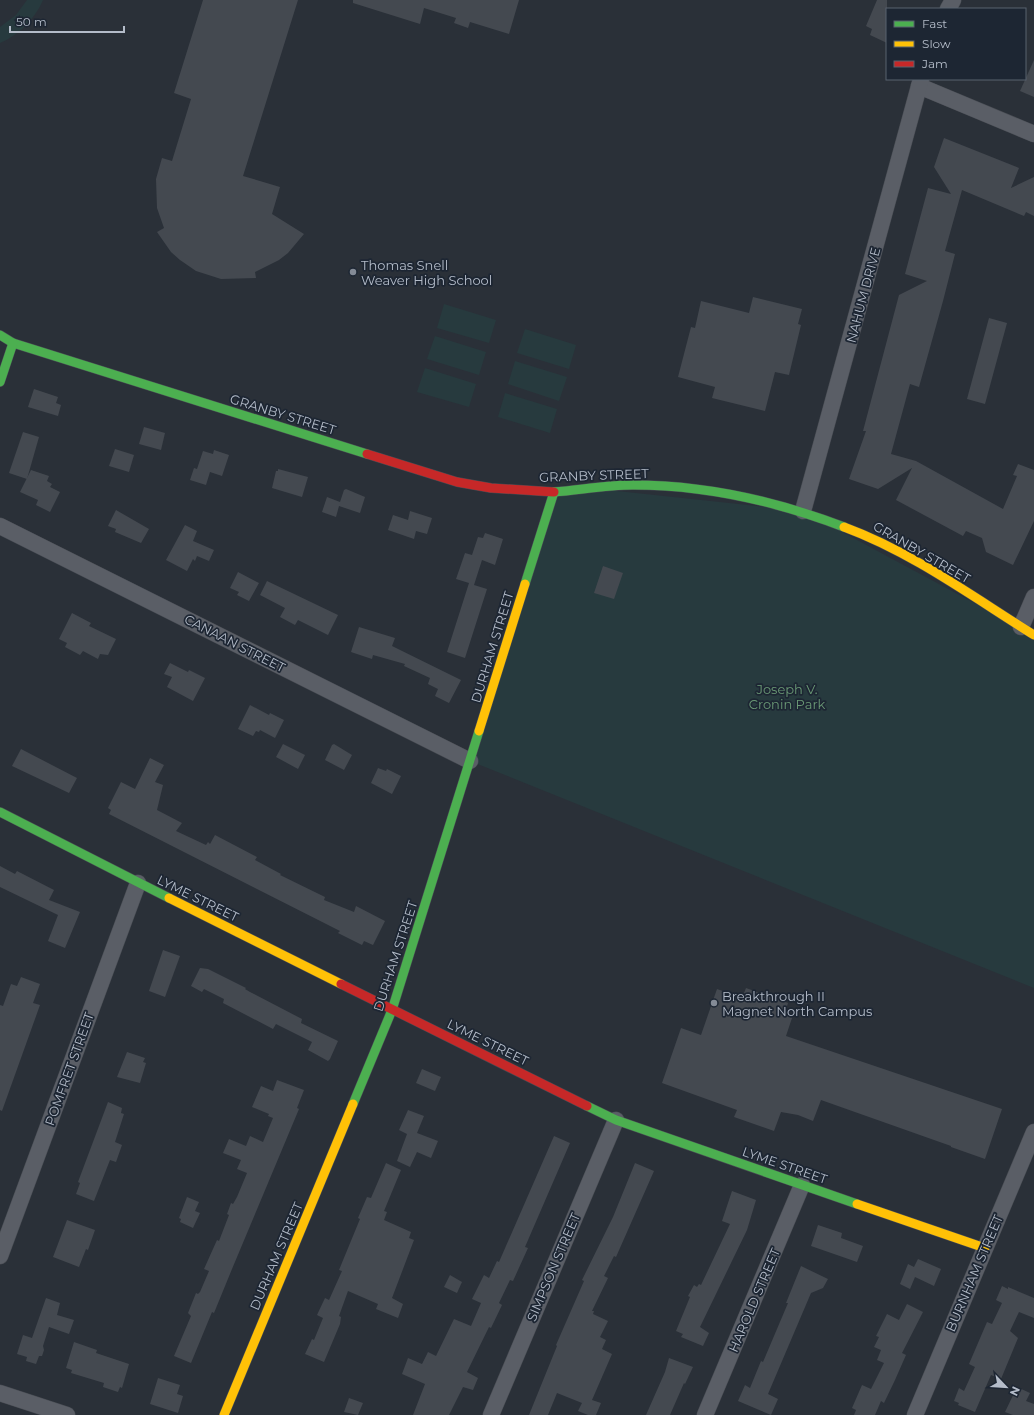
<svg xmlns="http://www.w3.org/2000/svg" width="1034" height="1415" font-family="Montserrat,sans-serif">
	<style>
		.green { fill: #273a3e }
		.building { fill: #444950 }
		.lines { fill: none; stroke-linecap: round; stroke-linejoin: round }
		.street-casing { stroke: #484c53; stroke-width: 17 }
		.fast-casing { stroke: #484c53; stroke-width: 10 }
		.slow-casing { stroke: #484c53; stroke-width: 10 }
		.jam-casing { stroke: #484c53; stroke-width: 10 }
		.street { stroke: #5a5e66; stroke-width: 16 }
		.fast { stroke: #4caf50; stroke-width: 9 }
		.slow { stroke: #ffc107; stroke-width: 9 }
		.jam { stroke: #c62828; stroke-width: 9 }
		.poi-dot { fill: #848b96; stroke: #1d2633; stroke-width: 1.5 }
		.labels { text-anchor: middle; stroke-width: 3.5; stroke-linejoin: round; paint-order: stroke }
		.poi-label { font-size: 13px; fill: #b4bcc9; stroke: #1d2633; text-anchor: start }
		.street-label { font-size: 13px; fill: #b4bcc9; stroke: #1d2633 }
		.park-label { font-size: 13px; fill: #6b9a76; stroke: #1d2633 }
	</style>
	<rect width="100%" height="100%" fill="#2a3038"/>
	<g class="green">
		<path d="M27 0H43C35 19 19 35 0 43V27L16 15Z"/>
		<polygon points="444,304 496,320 489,343 437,328"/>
		<polygon points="525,329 576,345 569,369 517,353"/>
		<polygon points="435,336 486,352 479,375 427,359"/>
		<polygon points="515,361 567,377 559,401 508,384"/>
		<polygon points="425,368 476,384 469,407 417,392"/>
		<polygon points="505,393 557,409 550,433 498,417"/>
		<polygon points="589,488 803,511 1034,635 1034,988 470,761 554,492"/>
	</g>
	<g class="building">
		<polygon points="203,0 298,0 243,176 280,187 272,214 304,234 288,253 279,260 255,272 256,278 221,279 196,271 180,260 171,252 157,232 164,228 157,208 156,179 162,158 172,161 191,99 174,93"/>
		<polygon points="353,0 519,0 509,34 470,22 468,28 454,23 456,18 424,8 420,24 353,3"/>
		<polygon points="877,0 887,0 887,43 870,35 872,29 866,26"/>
		<polygon points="1034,60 1034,97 1020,91"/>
		<polygon points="944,138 1019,168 1011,188 1034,177 1034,216 1026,212 1024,216 962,190 945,251 955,254 943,301 919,387 910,384 891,454 916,461 1003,509 1017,476 1013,475 1018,464 1034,470 1034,521 1013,565 986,552 982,538 966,531 963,536 896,500 912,468 878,489 849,479 866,431 863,431 899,295 927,281 905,274 928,188 951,194 934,167"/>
		<polygon points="753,297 802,309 798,324 801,325 789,375 775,372 765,411 712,398 715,387 678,377 691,327 695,328 701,301 749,313"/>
		<polygon points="989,318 1007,323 985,404 967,399"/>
		<polygon points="34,389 58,397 56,403 61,405 58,416 28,407"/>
		<polygon points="144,427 165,433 161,450 139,444"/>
		<polygon points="23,432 39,437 27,479 9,473"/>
		<polygon points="115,449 134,455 129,472 109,466"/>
		<polygon points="214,450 229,455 222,476 210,472 206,485 190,480 194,468 197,469 203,451 213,454"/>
		<polygon points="278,469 308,477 302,497 272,488 276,471 278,471"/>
		<polygon points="31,470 49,476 47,481 52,484 50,487 60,492 50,512 36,505 38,500 20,492"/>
		<polygon points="346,489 365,497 360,513 339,506 336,517 322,512 327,497 340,502 344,490"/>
		<polygon points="116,510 149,529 141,543 115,532 116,529 108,526"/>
		<polygon points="410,511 432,518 427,534 416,531 414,539 388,530 393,515 408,520"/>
		<polygon points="185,525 197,531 193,541 214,550 209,561 197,556 195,561 193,559 187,571 166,560"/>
		<polygon points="485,533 503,539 495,565 482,560 474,585 487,589 465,658 447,652 469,583 456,579 465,553 472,555 478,537 483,538"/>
		<polygon points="603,566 623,573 614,599 594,593"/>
		<polygon points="238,572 259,583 249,601 237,595 239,592 230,588"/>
		<polygon points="267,581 338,615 328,635 298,620 295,625 280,617 285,608 260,595"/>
		<polygon points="72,613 91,623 89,626 116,639 108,655 100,654 98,659 83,651 80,655 65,647 67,643 59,639"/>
		<polygon points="359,627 395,638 392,646 461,680 449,703 435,696 438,689 428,684 430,678 404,666 405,664 373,655 372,659 351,652"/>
		<polygon points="170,663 188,672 189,670 205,678 193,701 167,687 172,677 164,674"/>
		<polygon points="250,705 269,715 270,713 284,720 275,738 260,730 259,732 256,731 253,736 238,729"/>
		<polygon points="283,744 305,755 298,769 276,757"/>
		<polygon points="334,744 352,755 344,770 325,760 332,745"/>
		<polygon points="21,749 77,778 69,793 12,766"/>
		<polygon points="150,758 164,765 155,782 163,785 157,810 182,823 176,831 206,845 208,842 210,844 215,835 257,857 255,860 281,874 280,875 325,897 324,900 354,912 356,906 385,921 373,945 364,941 362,945 338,933 340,931 109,814 111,810 108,808 121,782 135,789"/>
		<polygon points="378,768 386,771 387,769 401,776 392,794 371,783"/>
		<polygon points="0,866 15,874 17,871 54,890 49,900 80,912 65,948 48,941 58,915 0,887"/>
		<polygon points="163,950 180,956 165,997 149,991"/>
		<polygon points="200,968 208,969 246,988 245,989 250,992 302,1019 301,1023 338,1041 330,1059 328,1061 308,1050 312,1042 276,1024 273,1029 223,1003 224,999 204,989 202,992 191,986"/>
		<polygon points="21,977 40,984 33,1003 40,1005 2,1111 0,1110 0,1005 3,1006 11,984 17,986"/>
		<polygon points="746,988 788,1003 785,1012 793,1015 786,1036 1002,1109 985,1159 951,1147 951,1146 821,1100 813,1121 798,1115 781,1112 774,1131 734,1117 737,1110 662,1083 681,1028 701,1035 717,989 742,998"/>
		<polygon points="127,1052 145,1058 143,1062 146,1063 140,1083 117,1077"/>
		<polygon points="422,1069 441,1077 435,1091 416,1083"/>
		<polygon points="277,1080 304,1090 297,1108 299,1109 232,1269 214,1313 212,1312 191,1363 174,1356 191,1316 188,1313 196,1293 198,1294 200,1292 209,1271 204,1269 217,1240 219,1241 229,1215 227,1214 231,1203 233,1204 237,1197 247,1173 237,1169 241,1160 223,1153 229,1139 246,1146 250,1136 263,1142 273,1118 268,1116 269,1114 252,1107 261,1086 273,1091"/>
		<polygon points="108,1102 122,1108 121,1113 124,1114 115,1142 122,1145 116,1162 110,1160 94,1201 76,1194 80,1183 78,1182"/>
		<polygon points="408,1110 424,1116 417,1133 438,1141 431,1158 417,1152 410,1167 397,1161 407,1134 399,1130"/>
		<polygon points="554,1136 570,1143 525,1247 528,1248 513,1281 510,1280 499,1303 502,1305 491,1328 489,1327 467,1372 478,1378 473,1390 463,1387 449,1415 413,1415 425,1384 402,1374 408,1358 422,1364 428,1352 436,1356 454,1319 471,1326 481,1303 472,1299 484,1275 489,1278 497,1261 499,1262"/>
		<polygon points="386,1163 401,1170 384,1211 387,1212 384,1220 411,1232 409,1238 414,1240 392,1298 403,1304 398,1318 376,1309 378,1304 348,1291 339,1316 341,1317 340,1324 324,1362 305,1354 312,1339 314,1340 323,1318 317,1315 325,1298 329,1300 342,1271 339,1270 360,1219 358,1218 367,1197 371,1198"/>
		<polygon points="635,1163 654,1171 616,1257 614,1256 604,1276 608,1278 592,1311 594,1311 593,1314 608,1321 600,1337 606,1340 602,1349 612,1354 592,1400 601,1403 596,1415 588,1415 578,1411 582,1403 557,1393 548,1415 529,1415 557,1346 556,1345 584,1281 582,1280 613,1217"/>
		<polygon points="732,1191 756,1200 747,1230 700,1327 709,1333 703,1346 681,1337 683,1334 676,1331 690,1297 688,1296 694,1285 697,1287 699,1284 701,1285 730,1224 722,1221"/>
		<polygon points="187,1197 199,1202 195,1211 200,1213 193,1228 180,1222 181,1219 179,1218"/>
		<polygon points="67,1220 95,1230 88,1250 86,1249 79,1267 53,1257"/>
		<polygon points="818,1225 842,1233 841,1238 863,1246 857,1262 811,1246"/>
		<polygon points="918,1259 941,1269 934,1286 915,1277 910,1289 900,1284 908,1264 914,1267"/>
		<polygon points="801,1266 828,1279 823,1288 811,1293 768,1394 778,1399 771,1415 738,1401 745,1385 750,1388 761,1361 763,1362 788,1303 786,1303"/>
		<polygon points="450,1275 462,1282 457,1293 444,1287"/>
		<polygon points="1002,1286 1008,1289 1008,1287 1034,1298 1034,1318 1019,1312 1010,1331 1018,1338 1001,1379 991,1375 975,1412 958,1405 959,1403 954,1401 959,1388 964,1391 974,1369 975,1367 969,1364 987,1322 992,1324 1002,1303 996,1300"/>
		<polygon points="46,1298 60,1303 57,1315 74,1320 69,1334 49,1327 43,1346 44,1350 42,1356 39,1356 36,1364 26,1361 27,1357 17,1354 23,1335 32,1338"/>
		<polygon points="907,1304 923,1312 902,1353 906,1355 895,1380 884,1403 881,1401 875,1415 854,1415 856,1410 852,1408 862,1385 871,1389 884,1363 877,1360 881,1350 874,1347 879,1337 876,1336 887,1314 899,1320"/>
		<polygon points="74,1342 97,1350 96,1353 129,1364 122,1388 120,1387 118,1392 103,1387 104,1383 71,1373 72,1370 66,1368"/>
		<polygon points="669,1358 693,1367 685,1384 684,1383 670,1415 646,1415 665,1372"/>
		<polygon points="158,1378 180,1385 177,1394 183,1396 178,1413 150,1404"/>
		<polygon points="1017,1387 1030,1393 1026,1401 1034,1404 1034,1415 1013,1415 1005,1412"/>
		<polygon points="349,1398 363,1403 358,1415 344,1412"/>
	</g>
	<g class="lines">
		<g class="street-casing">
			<g id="street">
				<polyline points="948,9 953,0"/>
				<polyline points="919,86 1034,134"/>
				<polyline points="803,511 921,79"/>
				<polyline points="0,526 470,761"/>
				<polyline points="1021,627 1034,597"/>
				<polyline points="0,1256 138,883"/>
				<polyline points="0,1393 67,1415"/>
				<polyline points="491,1415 616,1120"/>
				<polyline points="705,1415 802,1185"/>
				<polyline points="915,1415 1034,1132"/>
			</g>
		</g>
		<g class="fast-casing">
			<g id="fast">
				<polyline points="0,335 13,343 367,454"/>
				<polyline points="0,382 13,343"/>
				<path d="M554 492C580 490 606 485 633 485 706 485 776 501 844 527"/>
				<polyline points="525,584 554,492"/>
				<polyline points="0,812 169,898"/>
				<polyline points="353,1104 392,1010 479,731"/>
				<polyline points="587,1106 616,1120 857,1204"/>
			</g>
		</g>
		<g class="slow-casing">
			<g id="slow">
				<path d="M844 527C912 552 973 597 1034 635"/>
				<polyline points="479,731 525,584"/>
				<polyline points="169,898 341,984"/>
				<polyline points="857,1204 985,1248"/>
				<polyline points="224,1415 353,1104"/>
			</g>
		</g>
		<g class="jam-casing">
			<g id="jam">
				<polyline points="367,454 457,482 491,488 554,492"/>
				<polyline points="341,984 587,1106"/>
			</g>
		</g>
		<use href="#street" class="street"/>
		<use href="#fast" class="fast"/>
		<use href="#slow" class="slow"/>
		<use href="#jam" class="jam"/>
	</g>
	<g class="poi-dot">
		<circle cx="353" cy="272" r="4"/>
		<circle cx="714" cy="1003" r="4"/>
	</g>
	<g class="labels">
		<g class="poi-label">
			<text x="361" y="270">Thomas Snell<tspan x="361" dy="15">Weaver High School</tspan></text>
			<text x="722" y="1001">Breakthrough II<tspan x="722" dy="15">Magnet North Campus</tspan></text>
		</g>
		<g class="street-label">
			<text transform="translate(863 295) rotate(-75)" y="5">NAHUM DRIVE</text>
			<text transform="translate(283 414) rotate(17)" y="5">GRANBY STREET</text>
			<text transform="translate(594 475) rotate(-2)" y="5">GRANBY STREET</text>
			<text transform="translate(922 552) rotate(30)" y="5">GRANBY STREET</text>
			<text transform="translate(235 643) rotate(27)" y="5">CANAAN STREET</text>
			<text transform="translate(492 647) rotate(-73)" y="5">DURHAM STREET</text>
			<text transform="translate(198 898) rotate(26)" y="5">LYME STREET</text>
			<text transform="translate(395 956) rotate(-72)" y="5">DURHAM STREET</text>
			<text transform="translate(488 1042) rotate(26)" y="5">LYME STREET</text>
			<text transform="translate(69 1069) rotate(-70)" y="5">POMFRET STREET</text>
			<text transform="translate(785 1165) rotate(19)" y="5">LYME STREET</text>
			<text transform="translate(276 1256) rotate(-67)" y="5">DURHAM STREET</text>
			<text transform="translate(553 1267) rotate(-67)" y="5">SIMPSON STREET</text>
			<text transform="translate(974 1273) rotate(-67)" y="5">BURNHAM STREET</text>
			<text transform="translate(754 1300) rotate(-67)" y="5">HAROLD STREET</text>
		</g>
		<g class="park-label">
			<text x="787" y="694">Joseph V.<tspan x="787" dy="15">Cronin Park</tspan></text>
		</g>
	</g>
	<rect x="886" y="8" width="140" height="72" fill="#1d2633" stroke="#59626f"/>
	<rect x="894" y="21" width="20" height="6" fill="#4caf50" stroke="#59626f"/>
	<text x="922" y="28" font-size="12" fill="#b4bcc9">Fast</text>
	<rect x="894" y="41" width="20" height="6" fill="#ffc107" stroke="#59626f"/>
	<text x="922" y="48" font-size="12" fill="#b4bcc9">Slow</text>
	<rect x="894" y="61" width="20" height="6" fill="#c62828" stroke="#59626f"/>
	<text x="922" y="68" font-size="12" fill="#b4bcc9">Jam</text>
	<g transform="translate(1006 1387) rotate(115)" stroke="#1d2633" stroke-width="3" paint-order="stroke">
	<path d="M0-3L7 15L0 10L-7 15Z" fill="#b4bcc9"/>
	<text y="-6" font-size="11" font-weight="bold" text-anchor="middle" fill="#b4bcc9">N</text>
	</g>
	<path d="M10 26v6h114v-6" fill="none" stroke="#b4bcc9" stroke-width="2"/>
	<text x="16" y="26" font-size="12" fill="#b4bcc9" stroke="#1d2633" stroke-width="3" paint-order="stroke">50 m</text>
</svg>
